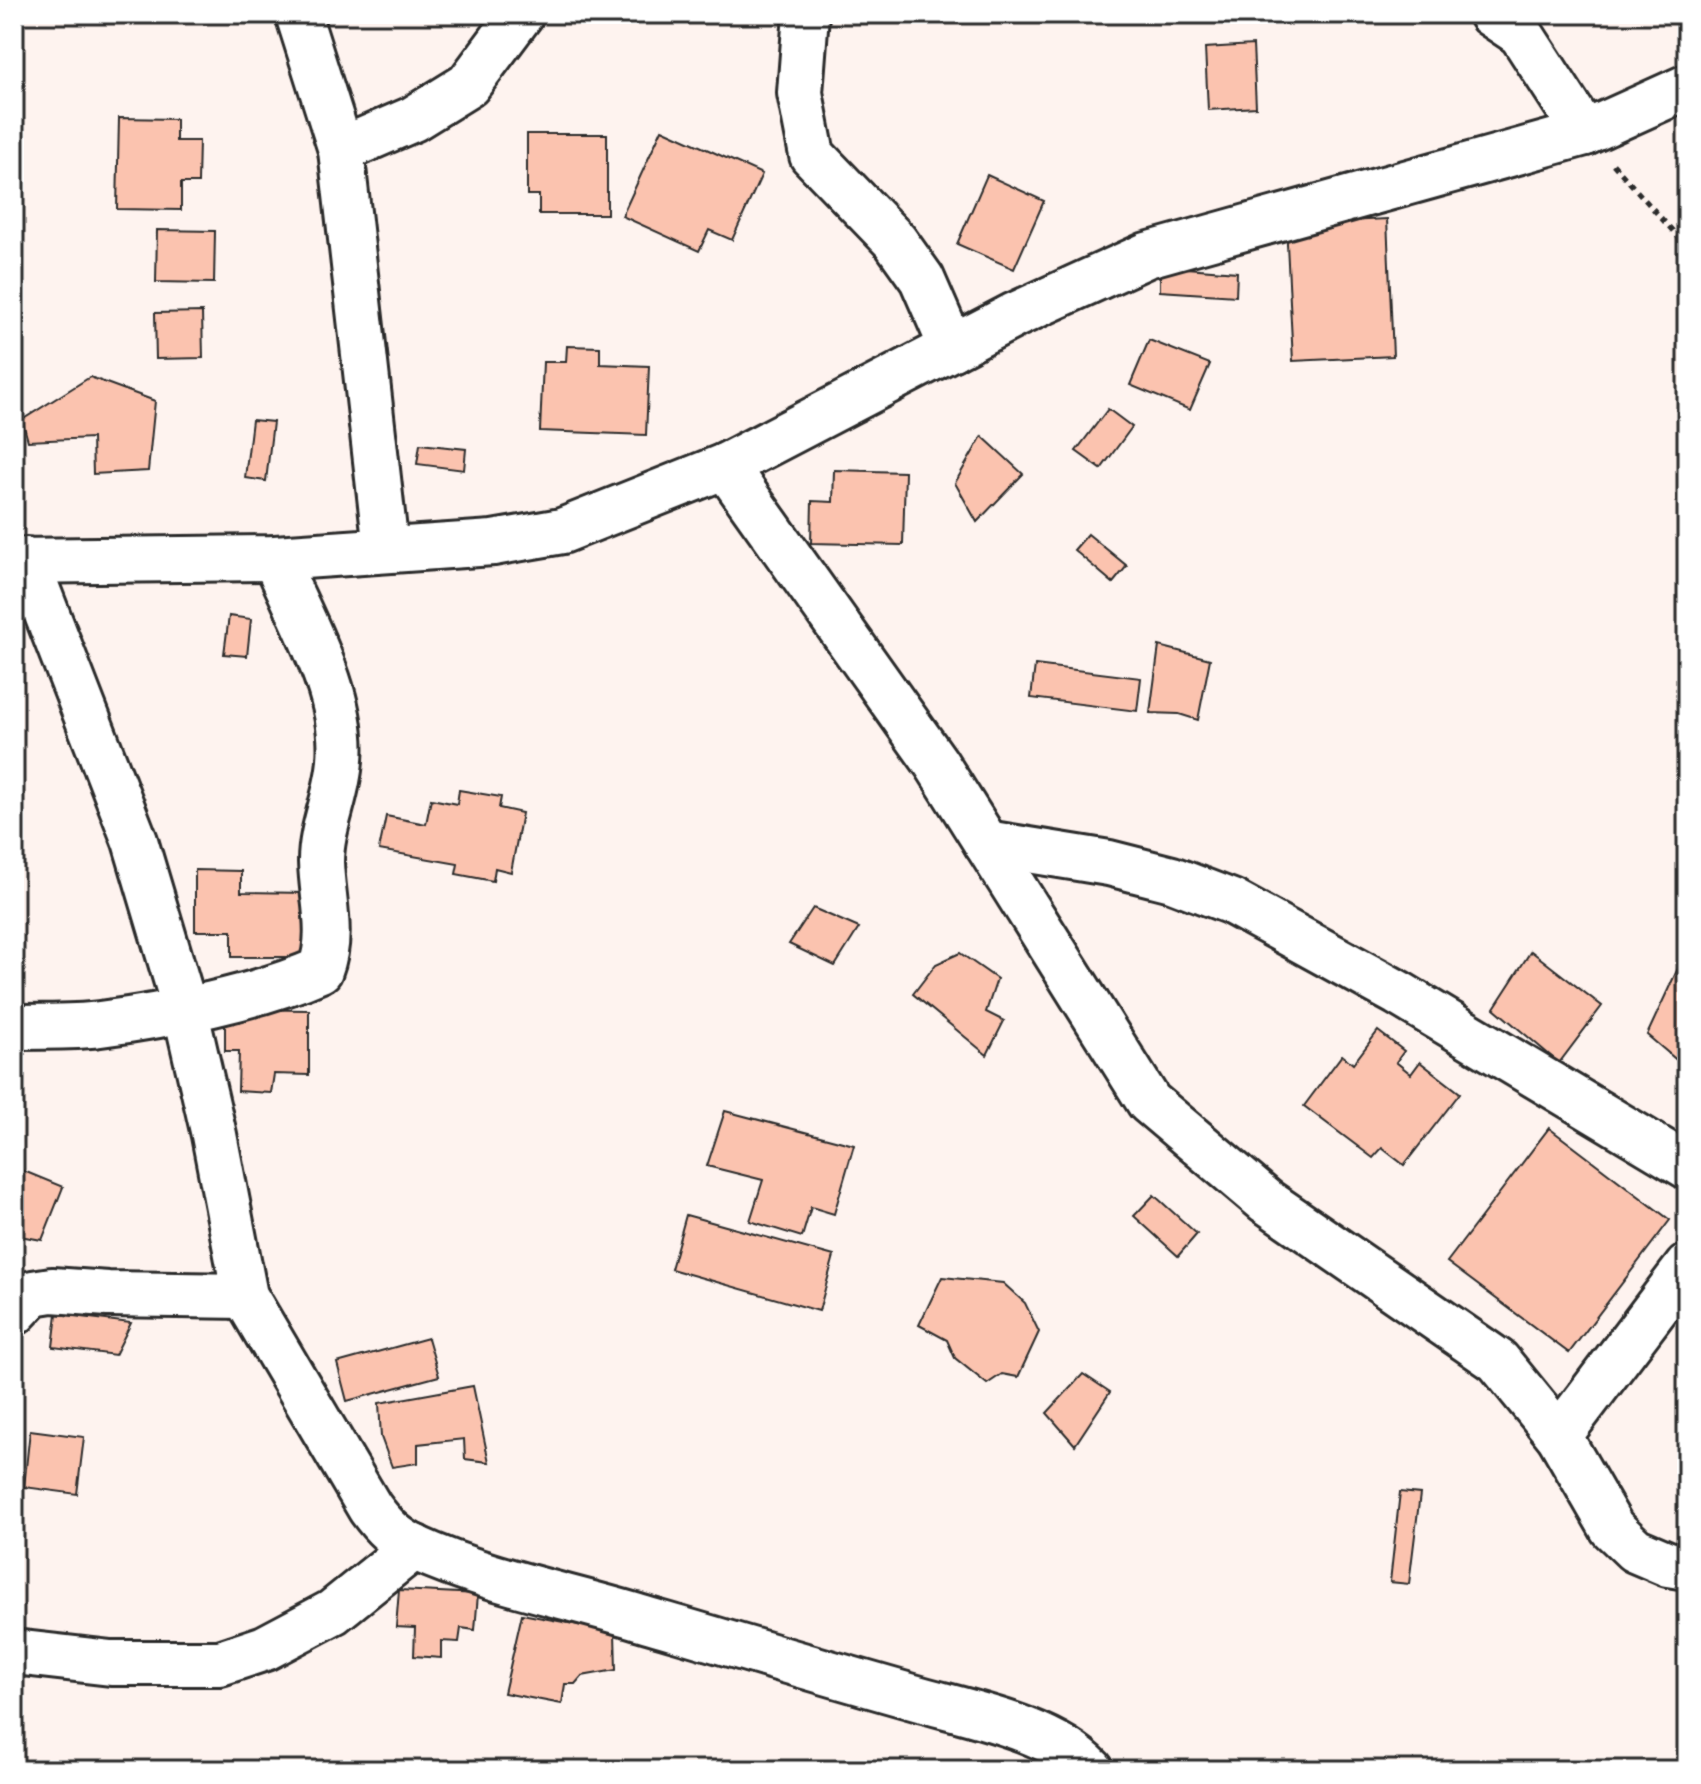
<svg xmlns="http://www.w3.org/2000/svg" width="1701" height="1784" font-family="Sriracha,sans-serif">
	<style>
		.building { fill: #fbc3af; stroke: #2b2b2b; stroke-width: 2 }
		.lines { fill: none; stroke-linecap: round; stroke-linejoin: round }
		.minor-casing { stroke: #2b2b2b; stroke-width: 50 }
		.path { stroke: #2b2b2b; stroke-width: 5; stroke-dasharray: 6 6; stroke-linecap: butt }
		.minor { stroke: #fff; stroke-width: 44 }
	</style>
	<rect width="100%" height="100%" fill="#fef3ef"/>
	<filter id="ink" filterUnits="userSpaceOnUse"><feTurbulence type="fractalNoise" baseFrequency=".0125" numOctaves="2"/><feDisplacementMap in="SourceGraphic" scale="16" xChannelSelector="R" yChannelSelector="G"/><feConvolveMatrix kernelMatrix="1 2 1 2 8 2 1 2 1" color-interpolation-filters="sRGB"/></filter>
	<g filter="url(#ink)">
		<g class="building">
			<polygon points="1253,45 1256,107 1208,110 1205,48"/>
			<polygon points="119,118 176,119 176,141 199,141 198,183 181,183 181,210 117,209"/>
			<polygon points="662,129 762,174 732,240 709,230 699,251 622,216"/>
			<polygon points="527,134 607,134 607,214 539,214 539,195 527,195"/>
			<polygon points="987,175 1044,201 1014,269 957,244"/>
			<polygon points="1387,219 1393,356 1293,361 1286,224"/>
			<polygon points="157,230 215,231 214,283 156,282"/>
			<polygon points="1160,266 1237,272 1236,296 1160,291"/>
			<polygon points="202,312 203,358 156,359 155,313"/>
			<polygon points="1149,340 1210,364 1190,410 1130,385"/>
			<polygon points="567,346 600,347 600,364 649,366 646,435 540,431 543,362 566,362"/>
			<polygon points="90,377 155,401 148,471 93,474 92,438 28,441 22,420"/>
			<polygon points="1108,409 1132,427 1101,469 1076,451"/>
			<polygon points="252,420 273,422 266,481 245,478"/>
			<polygon points="982,436 1023,474 977,522 955,483"/>
			<polygon points="420,444 466,449 464,470 417,464"/>
			<polygon points="834,470 905,472 903,545 811,543 812,501 833,502"/>
			<polygon points="1088,534 1127,566 1113,583 1074,550"/>
			<polygon points="229,616 251,619 247,656 224,654"/>
			<polygon points="1159,646 1210,659 1198,720 1179,714 1150,713"/>
			<polygon points="1035,665 1141,678 1137,711 1031,698"/>
			<polygon points="459,790 501,797 499,808 522,813 511,872 495,868 493,881 456,874 458,864 379,850 386,816 426,824 431,799 457,804"/>
			<polygon points="195,870 241,871 241,892 306,893 305,957 232,957 232,931 195,931"/>
			<polygon points="813,908 859,928 835,966 789,944"/>
			<polygon points="1531,951 1602,1006 1559,1063 1494,1008"/>
			<polygon points="1686,951 1687,951 1686,1068 1647,1035"/>
			<polygon points="960,953 997,979 986,1012 1004,1021 987,1055 913,994 936,964"/>
			<polygon points="225,1009 309,1010 309,1075 274,1074 271,1093 238,1091 239,1051 225,1051"/>
			<polygon points="1378,1031 1404,1051 1396,1062 1411,1074 1420,1062 1460,1093 1404,1165 1382,1148 1373,1158 1304,1106 1342,1055 1353,1064"/>
			<polygon points="725,1111 854,1145 834,1214 811,1207 802,1237 750,1221 763,1180 707,1166"/>
			<polygon points="1549,1128 1670,1220 1569,1353 1447,1262"/>
			<polygon points="14,1167 63,1187 42,1240 14,1235"/>
			<polygon points="1154,1195 1197,1234 1178,1256 1134,1216"/>
			<polygon points="686,1215 834,1256 819,1311 671,1269"/>
			<polygon points="942,1277 1003,1283 1025,1303 1039,1332 1018,1377 1002,1374 987,1384 955,1358 947,1340 919,1325"/>
			<polygon points="57,1314 131,1323 115,1355 53,1347"/>
			<polygon points="428,1338 439,1376 347,1401 337,1363"/>
			<rect x="14" y="1363" width="2" height="41"/>
			<polygon points="1083,1374 1110,1392 1075,1445 1047,1413"/>
			<polygon points="473,1386 489,1462 465,1459 464,1439 418,1444 418,1463 392,1467 381,1437 379,1403"/>
			<polygon points="30,1430 84,1437 77,1494 24,1487"/>
			<polygon points="1400,1492 1420,1494 1409,1584 1390,1582"/>
			<polygon points="399,1590 478,1594 475,1630 461,1628 459,1642 441,1641 441,1658 414,1656 415,1628 396,1627"/>
			<polygon points="522,1614 615,1632 616,1670 582,1676 575,1684 565,1684 562,1704 504,1693"/>
		</g>
		<g class="lines">
			<g class="minor-casing">
				<g id="minor">
					<polyline points="298,14 341,150 386,549"/>
					<polyline points="806,14 800,93 812,155 895,241 922,279 952,348"/>
					<polyline points="1491,14 1521,34 1585,133"/>
					<polyline points="341,150 413,119 468,85 521,14"/>
					<polyline points="725,466 936,763 1149,1102 1266,1201 1498,1361 1559,1436 1612,1528 1635,1550 1668,1564 1687,1567"/>
					<path d="M26 560 135 841 185 1009 214 1135 245 1296 370 1508C383 1526 395 1538 415 1548 485 1580 561 1594 635 1616 730 1644 824 1672 920 1699 974 1714 1052 1729 1091 1770"/>
					<polyline points="14,561 275,558 493,543 562,531 725,466 1015,315 1147,255 1585,133 1687,87"/>
					<polyline points="986,843 1109,863 1172,879 1232,902 1398,993 1687,1166"/>
					<path d="M14 1027C42 1026 72 1028 100 1024 169 1015 256 998 320 970 334 934 322 899 321 862 321 827 338 795 340 760 346 694 300 618 275 558"/>
					<polyline points="14,1313 33,1293 52,1290 108,1294 245,1296"/>
					<polyline points="1559,1436 1687,1267"/>
					<polyline points="14,1652 111,1663 220,1663 265,1648 333,1612 414,1547"/>
				</g>
			</g>
			<polyline class="path" points="1613,164 1687,247"/>
			<use href="#minor" class="minor"/>
		</g>
	</g>
	<rect width="1701" height="1784" fill="none" stroke="#fff" stroke-width="48"/>
	<rect x="24" y="24" width="1653" height="1736" fill="none" stroke="#2b2b2b" stroke-width="3" filter="url(#ink)"/>
</svg>
